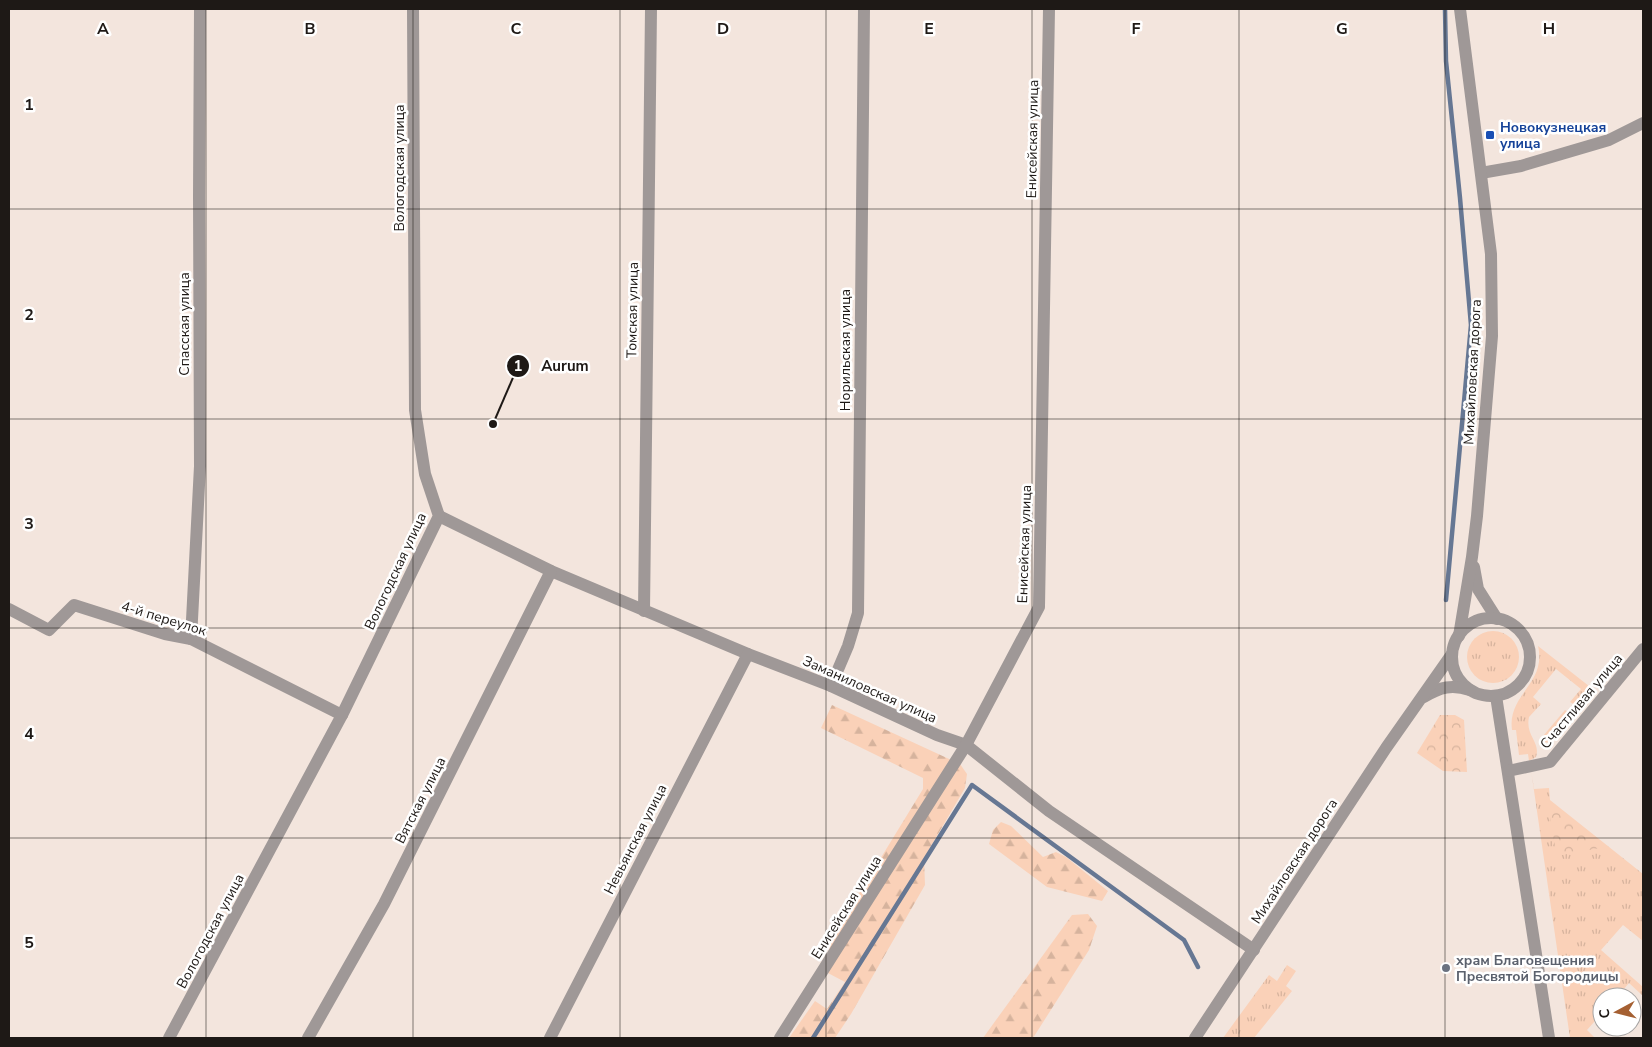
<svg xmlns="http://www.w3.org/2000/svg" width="1652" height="1047" font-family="'Nunito Sans',sans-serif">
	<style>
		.grass { fill: url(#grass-tufts) }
		.forest { fill: url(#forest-firs) }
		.park { fill: url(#park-crowns) }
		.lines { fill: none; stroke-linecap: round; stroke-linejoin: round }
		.stream { stroke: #667793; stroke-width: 4.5 }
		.minor { stroke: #9f9897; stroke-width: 12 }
		.grid { fill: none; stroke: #1e1916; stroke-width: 1; stroke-opacity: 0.55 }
		.transit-dot { fill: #1a4fb4; stroke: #fff; stroke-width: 2 }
		.worship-dot { fill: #6b7280; stroke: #fff; stroke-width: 2 }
		.labels { text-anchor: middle; stroke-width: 5; stroke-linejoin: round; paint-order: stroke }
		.transit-label { font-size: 14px; font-weight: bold; fill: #164399; stroke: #fff; text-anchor: start }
		.street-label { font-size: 14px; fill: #1e1916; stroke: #fff }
		.worship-label { font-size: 14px; font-weight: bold; fill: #5b616d; stroke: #fff; text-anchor: start }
		.grid-label { font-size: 16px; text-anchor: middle; font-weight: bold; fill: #1e1916; stroke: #fff; stroke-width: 5; stroke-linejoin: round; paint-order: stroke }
		.leader { fill: none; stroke: #1e1916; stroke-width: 2 }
		.callout-dot { fill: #1e1916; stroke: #fff; stroke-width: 2 }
		.mark-label { font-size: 15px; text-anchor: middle; font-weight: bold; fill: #fff }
		.callout-label { font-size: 15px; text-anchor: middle; font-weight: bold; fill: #1e1916; stroke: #fff; stroke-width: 5; stroke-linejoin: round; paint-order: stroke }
	</style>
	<defs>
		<pattern id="grass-tufts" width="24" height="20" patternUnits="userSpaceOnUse" patternTransform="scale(1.25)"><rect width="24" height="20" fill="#fad1b8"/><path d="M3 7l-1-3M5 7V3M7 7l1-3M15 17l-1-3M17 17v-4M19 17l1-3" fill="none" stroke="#d6b39d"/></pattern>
		<pattern id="forest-firs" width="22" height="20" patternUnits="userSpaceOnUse" patternTransform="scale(1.25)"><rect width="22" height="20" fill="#fad1b8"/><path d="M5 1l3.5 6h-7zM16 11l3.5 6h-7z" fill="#d6b39d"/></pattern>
		<pattern id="park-crowns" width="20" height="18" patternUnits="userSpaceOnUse" patternTransform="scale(1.25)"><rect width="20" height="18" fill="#fad1b8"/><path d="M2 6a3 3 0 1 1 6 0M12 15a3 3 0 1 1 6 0" fill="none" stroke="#d6b39d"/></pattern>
	</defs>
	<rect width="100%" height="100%" fill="#f3e5dd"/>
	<g class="grass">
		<circle cx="1493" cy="657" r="26"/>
		<path d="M1538 646 1594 690 1581 704 1575 705 1570 702 1581 689 1556 669 1533 697 1541 704 1529 717C1525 736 1541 742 1536 757L1529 761 1528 754 1519 755 1516 730H1512C1507 694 1547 684 1538 646Z"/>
		<polygon points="1565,710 1570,713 1571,719 1549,743 1545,742 1543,736"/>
		<polygon points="1531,770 1534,789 1549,788 1550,800 1643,874 1643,941 1623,925 1601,950 1643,987 1643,996 1629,983 1617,997 1602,997 1602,1013 1587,1030 1595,1038 1570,1038"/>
		<polygon points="1287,965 1296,971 1286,986 1292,991 1254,1038 1223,1038 1269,975 1277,981"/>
	</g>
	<g class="forest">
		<polygon points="832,705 960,764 967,774 965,788 924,858 925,885 851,1014 835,1038 789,1038 815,1001 827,1009 845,982 826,972 825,964 833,936 923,789 923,778 821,728"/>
		<polygon points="1001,822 1011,826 1043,857 1056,852 1066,857 1108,891 1102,901 1047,887 989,844 993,830"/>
		<polygon points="1088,914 1097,926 1089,950 1033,1038 983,1038 1072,915"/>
	</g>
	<g class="park">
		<polygon points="1440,715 1455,715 1464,720 1467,772 1443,771 1417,753"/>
		<polygon points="1556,808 1602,842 1600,848 1562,855 1556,852 1549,811"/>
	</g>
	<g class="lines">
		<g class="stream">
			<polyline points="1445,9 1446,61 1460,198 1471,325 1446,600"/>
			<polyline points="813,1038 972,785 1184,940 1198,967"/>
		</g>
		<g class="minor">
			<polyline points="1481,173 1521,166 1609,140 1643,123"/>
			<polyline points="439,516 551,571 748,654 831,686 937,735 966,745 1049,811 1254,950"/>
			<polyline points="1474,567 1478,589 1497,619"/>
			<polyline points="9,609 49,630 74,605 165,634 191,639 342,715"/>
			<polyline points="644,611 651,9"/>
			<circle cx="1491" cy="657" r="39"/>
			<polyline points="1459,636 1472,557 1477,516 1492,336 1491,254 1460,9"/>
			<polyline points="191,639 200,466 199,196 200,9"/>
			<polyline points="831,686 848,646 858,613 864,9"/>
			<polyline points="1496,696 1549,1038"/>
			<path d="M1424 697C1440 687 1452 684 1470 690"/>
			<polyline points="1508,771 1550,762 1643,649"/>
			<polyline points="169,1038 342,715 439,516 425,474 415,410 413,9"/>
			<polyline points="308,1038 384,904 551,571"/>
			<polyline points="550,1038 748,654"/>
			<polyline points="780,1038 966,745 1039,607 1049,9"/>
			<polyline points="1195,1038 1386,748 1452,654"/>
		</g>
	</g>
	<path class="grid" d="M206 9V1038M413 9V1038M620 9V1038M826 9V1038M1032 9V1038M1239 9V1038M1445 9V1038M9 209H1643M9 419H1643M9 628H1643M9 838H1643"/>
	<rect class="transit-dot" x="1485" y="130" width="10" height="10" rx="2.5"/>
	<circle class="worship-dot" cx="1446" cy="968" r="5"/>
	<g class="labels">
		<g class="transit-label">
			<text x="1500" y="132">Новокузнецкая<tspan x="1500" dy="16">улица</tspan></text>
		</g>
		<g class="street-label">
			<text transform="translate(1032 139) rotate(-89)" y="5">Енисейская улица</text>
			<text transform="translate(399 168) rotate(-90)" y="5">Вологодская улица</text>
			<text transform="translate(632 310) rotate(-89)" y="5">Томская улица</text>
			<text transform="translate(184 324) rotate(-90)" y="5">Спасская улица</text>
			<text transform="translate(845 350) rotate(-90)" y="5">Норильская улица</text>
			<text transform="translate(1472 372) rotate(-87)" y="5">Михайловская дорога</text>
			<text transform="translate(1024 544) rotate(-88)" y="5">Енисейская улица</text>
			<text transform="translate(395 571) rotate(-65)" y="5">Вологодская улица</text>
			<text transform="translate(164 618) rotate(17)" y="5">4-й переулок</text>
			<text transform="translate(870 689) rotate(24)" y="5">Заманиловская улица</text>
			<text transform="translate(1581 701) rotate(-50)" y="5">Счастливая улица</text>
			<text transform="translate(420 800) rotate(-63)" y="5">Вятская улица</text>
			<text transform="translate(635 839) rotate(-63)" y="5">Невьянская улица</text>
			<text transform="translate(1294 861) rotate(-57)" y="5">Михайловская дорога</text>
			<text transform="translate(846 907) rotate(-58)" y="5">Енисейская улица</text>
			<text transform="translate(210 931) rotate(-62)" y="5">Вологодская улица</text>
		</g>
		<g class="worship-label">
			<text x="1456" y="965">храм Благовещения<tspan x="1456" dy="16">Пресвятой Богородицы</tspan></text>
		</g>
	</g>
	<g class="grid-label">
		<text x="103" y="34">A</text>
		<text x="310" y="34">B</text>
		<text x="516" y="34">C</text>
		<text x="723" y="34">D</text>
		<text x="929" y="34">E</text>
		<text x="1136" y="34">F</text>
		<text x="1342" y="34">G</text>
		<text x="1549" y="34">H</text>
		<text x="29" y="110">1</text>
		<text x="29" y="320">2</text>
		<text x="29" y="529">3</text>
		<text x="29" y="739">4</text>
		<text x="29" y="948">5</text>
	</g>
	<path class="leader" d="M493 424L518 366"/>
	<g class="callout-dot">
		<circle cx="493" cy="424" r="5"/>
		<circle cx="518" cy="366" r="12"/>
	</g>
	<g class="mark-label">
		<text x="518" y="371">1</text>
	</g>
	<g class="callout-label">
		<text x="565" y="371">Aurum</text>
	</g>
	<rect width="1652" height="1047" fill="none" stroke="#1e1916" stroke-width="20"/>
	<g transform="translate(1617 1012) rotate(263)"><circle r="24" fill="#ffffff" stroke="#a5a3a2"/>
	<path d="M0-4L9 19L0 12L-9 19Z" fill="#a56032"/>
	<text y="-8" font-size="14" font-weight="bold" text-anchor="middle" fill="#1e1916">С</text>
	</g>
</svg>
